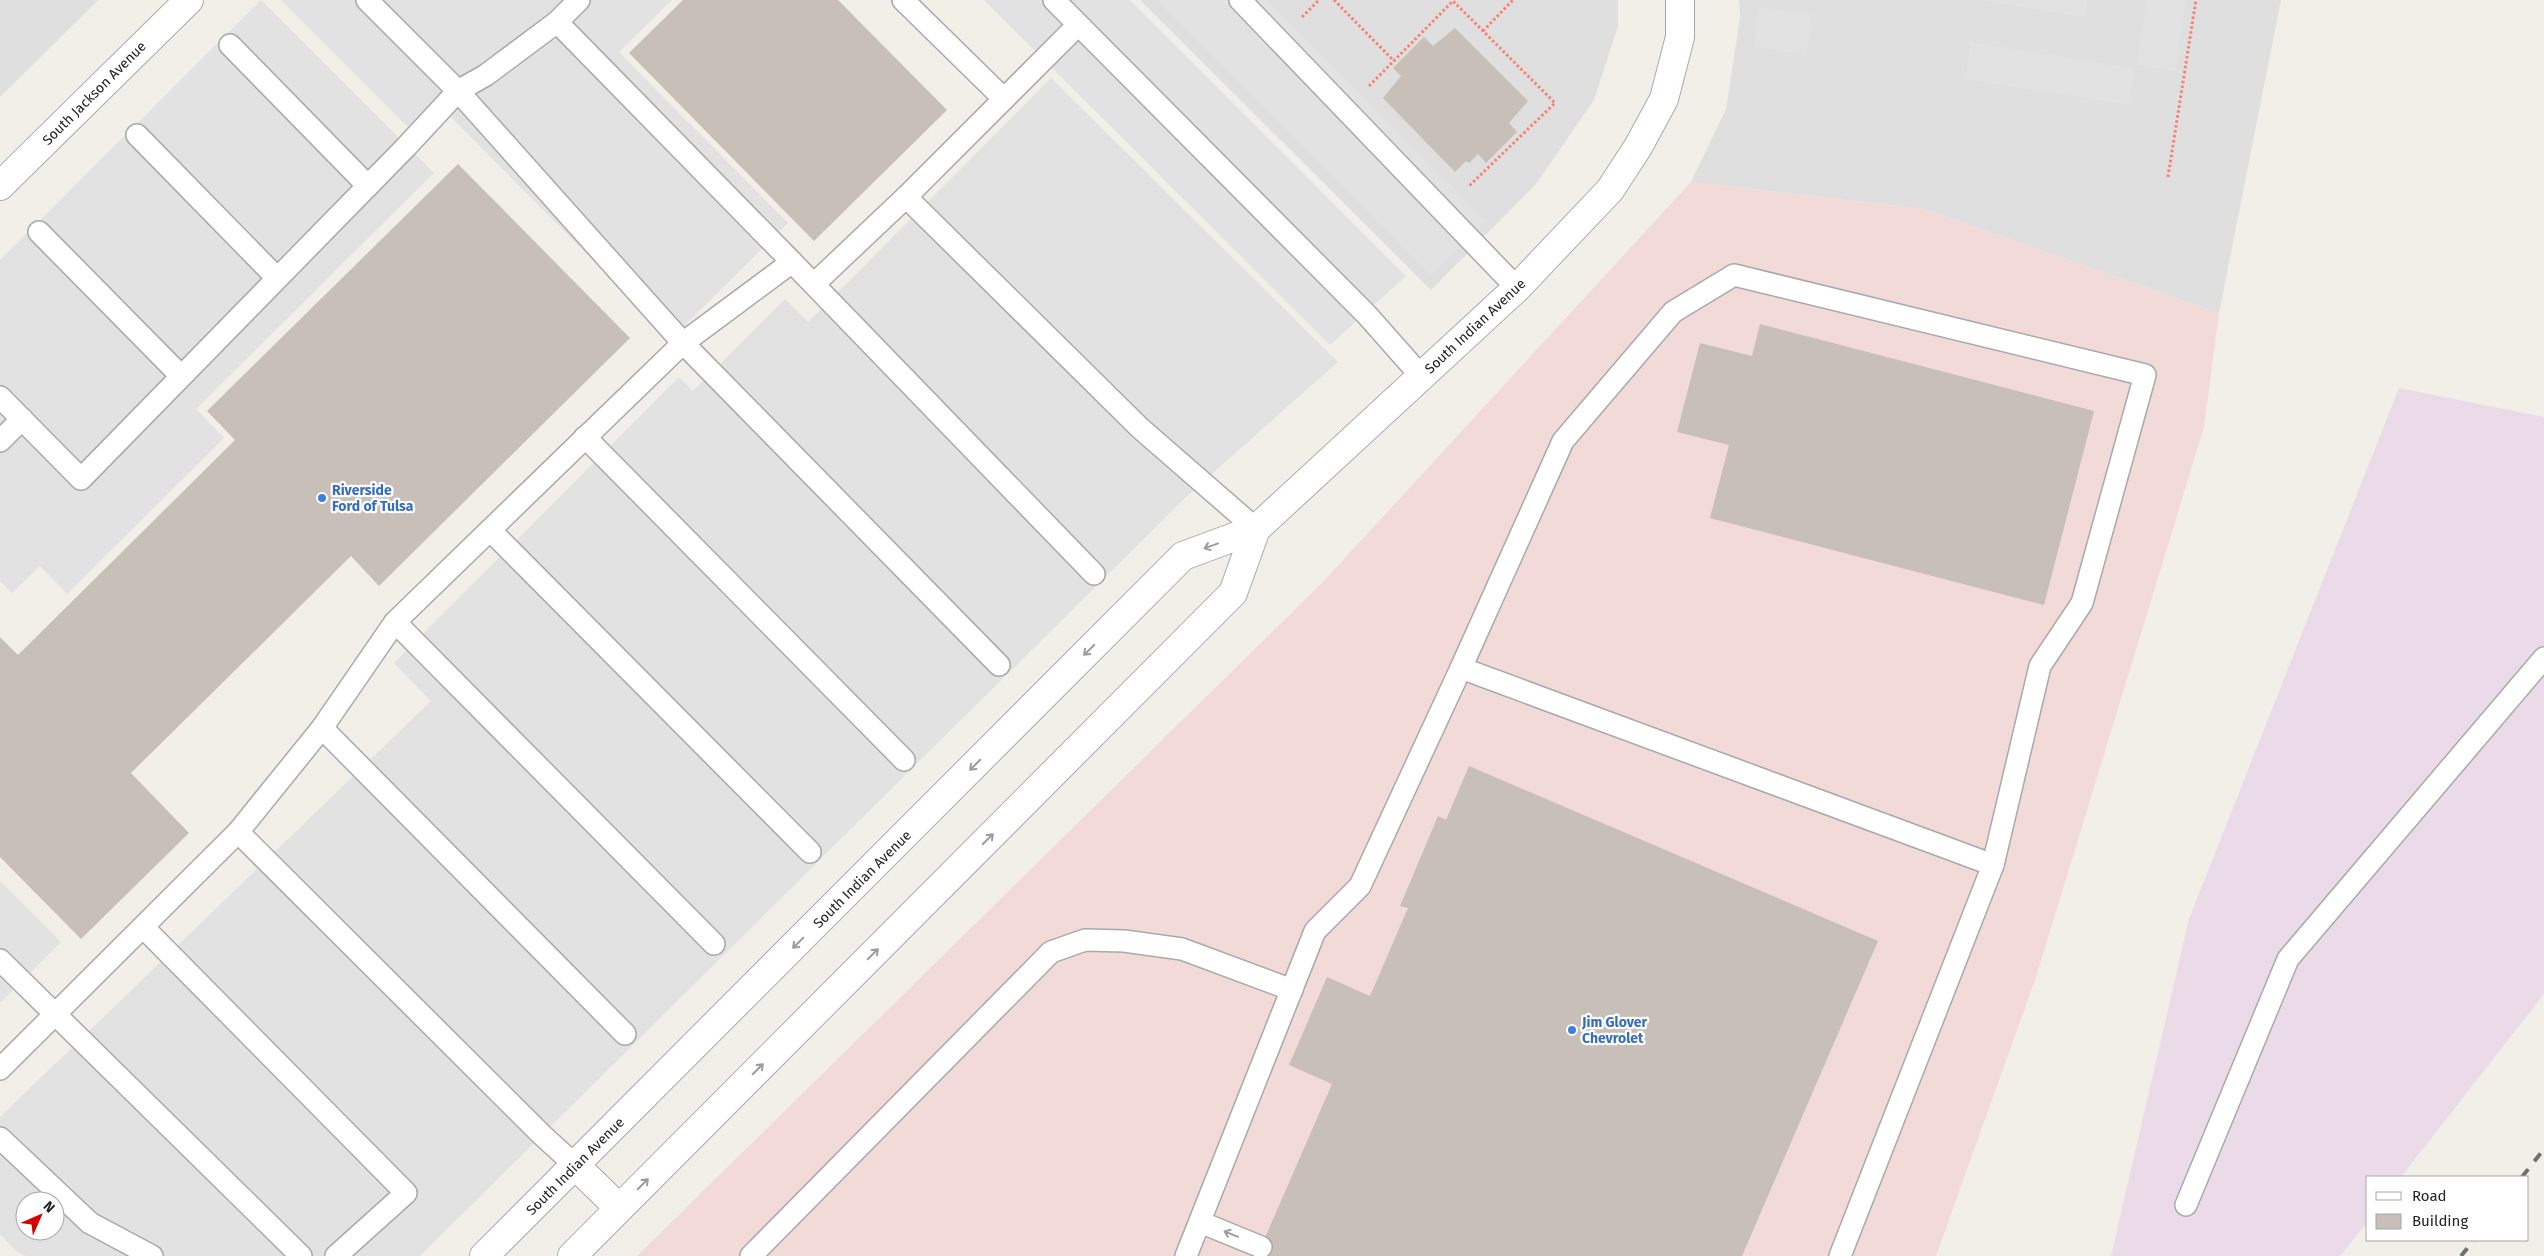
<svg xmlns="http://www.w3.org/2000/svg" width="2544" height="1256" font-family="'Fira Sans',sans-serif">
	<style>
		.residential { fill: #e0dfdf }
		.commercial { fill: #f2dad9 }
		.industrial { fill: #ebdbe8 }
		.parking { fill: #e2e2e2; fill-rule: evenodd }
		.building { fill: #c7bfb8 }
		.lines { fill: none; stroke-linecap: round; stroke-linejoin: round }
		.lane-casing { stroke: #a9a9a9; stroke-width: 24 }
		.street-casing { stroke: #a9a9a9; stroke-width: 30 }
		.path { stroke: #fa8072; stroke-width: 3; stroke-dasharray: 2.5 2.5; stroke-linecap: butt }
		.lane { stroke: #fff; stroke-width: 21 }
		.street { stroke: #fff; stroke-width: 28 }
		.rail { stroke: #707070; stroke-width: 4; stroke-dasharray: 10 10; stroke-linecap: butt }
		.oneway { stroke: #9c9c9c }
		.shop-dot { fill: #3f7fe0; stroke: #fff; stroke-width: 2 }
		.labels { text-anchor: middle; stroke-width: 4.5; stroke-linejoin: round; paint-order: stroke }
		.street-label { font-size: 14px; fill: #222; stroke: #fff }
		.shop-label { font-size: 14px; font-weight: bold; fill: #366cbe; stroke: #fff; text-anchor: start }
	</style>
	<rect width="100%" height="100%" fill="#f2efe9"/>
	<g class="residential">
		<polygon points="0,0 98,0 0,97"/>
		<polygon points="1140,0 1618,0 1618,26 1594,100 1536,184 1431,290"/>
		<polygon points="1739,0 2281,0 2219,313 1924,209 1691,182 1726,109 1740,18"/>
	</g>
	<polygon class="commercial" points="1691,182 1924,209 2219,313 2204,427 2036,977 1936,1256 637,1256 1323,582"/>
	<polygon class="industrial" points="2399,388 2544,417 2544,994 2401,1177 2368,1177 2368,1221 2340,1256 2111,1256 2189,919"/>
	<g class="parking">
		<polygon points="261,0 434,173 196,409 224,438 67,594 40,566 12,593 0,581 0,260"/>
		<polygon points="281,0 672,0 619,52 788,223 671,339 450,116 423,142"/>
		<polygon points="984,0 1130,0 1406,276 1330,345"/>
		<polygon points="1157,0 1267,0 1486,221 1431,276"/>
		<polygon points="1982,0 2087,0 2085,17"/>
		<polygon points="2147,0 2186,0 2175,71 2137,65"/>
		<polygon points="1760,7 1812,15 1806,54 1754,47"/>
		<polygon points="1971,42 2135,69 2129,105 1965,79"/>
		<path d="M1051 78 1338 362 1187 496 420 1256H26L16 1251 0 1234V1117L431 701 394 663 679 377 693 391 785 299 808 322ZM25 1201H55V1231H25Z"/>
		<polygon points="0,881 61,942 0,1003"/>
	</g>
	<g class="building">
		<polygon points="683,0 838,0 947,110 814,241 629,53"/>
		<polygon points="1455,28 1528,101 1509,123 1517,132 1486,163 1478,154 1469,163 1466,161 1455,172 1383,98 1401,76 1393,68 1424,37 1433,46"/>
		<polygon points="458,164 630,338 379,586 351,556 131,773 189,833 81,939 0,857 0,637 18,655 235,440 207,411"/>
		<polygon points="1760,324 2094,411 2044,605 1710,518 1729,445 1677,432 1700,343 1752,356"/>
		<polygon points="1469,766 1878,941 1742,1256 1257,1256 1332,1084 1289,1065 1327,977 1370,996 1408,908 1400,906 1438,816 1446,820"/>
	</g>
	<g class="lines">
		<g class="lane-casing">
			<g id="lane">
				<polyline points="367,0 458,91 683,343 999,665"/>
				<polyline points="579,0 557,22 792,262"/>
				<polyline points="903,0 1004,99"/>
				<polyline points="1054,0 1367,315 1421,376"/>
				<polyline points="1240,0 1517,288"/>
				<polyline points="230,45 368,186"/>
				<polyline points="137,135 277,278"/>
				<polyline points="906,197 1140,428 1256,529"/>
				<polyline points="39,232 181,376"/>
				<polyline points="814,284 906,197 1078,25"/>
				<polyline points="0,397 81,479 406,147 458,91 486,75 557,22"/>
				<polyline points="585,437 904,760"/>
				<polyline points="0,441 22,419"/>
				<polyline points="490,530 810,852"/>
				<polyline points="395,622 714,944"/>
				<polyline points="1461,668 1563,441 1673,312 1734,275 2145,375 2082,603 2040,666 1993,865 1840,1256"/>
				<polyline points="322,728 625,1034"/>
				<polyline points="238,832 542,1135 576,1166"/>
				<polyline points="144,928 406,1193 336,1256"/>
				<polyline points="0,960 301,1256"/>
				<polyline points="0,1069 238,832 322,728 395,622 683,343 792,262 1094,574"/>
				<polyline points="0,1138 90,1223 152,1256"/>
				<polyline points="2186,1205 2288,959 2544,658"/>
				<polyline points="1200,1222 1261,1247"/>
				<polyline points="751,1256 1051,952 1085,940 1124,941 1182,949 1292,990"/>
				<polyline points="1186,1256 1315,931 1360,886 1461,668 1993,865"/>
			</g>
		</g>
		<g class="street-casing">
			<g id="street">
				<polyline points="0,186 189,0"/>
				<polyline points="576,1166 619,1208"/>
				<polyline points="484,1256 1183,556 1256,529 1517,288 1610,190 1638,147 1664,99 1680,37 1680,0"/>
				<polyline points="572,1256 1233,593 1256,529"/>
			</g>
		</g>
		<g class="path">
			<polyline points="1334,0 1394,61"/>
			<polyline points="1302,17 1319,0"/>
			<polyline points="1483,31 1513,0"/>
			<polyline points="1369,86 1453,1 1555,103 1468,187"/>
			<polyline points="2168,177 2196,0"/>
		</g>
		<use href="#lane" class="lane"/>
		<use href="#street" class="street"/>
		<g class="rail">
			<polyline points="2522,1177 2544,1149"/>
			<polyline points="2461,1256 2474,1240"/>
		</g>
	</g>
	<defs><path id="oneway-shaft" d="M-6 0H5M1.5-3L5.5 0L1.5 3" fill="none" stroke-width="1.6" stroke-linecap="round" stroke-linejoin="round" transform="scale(1.25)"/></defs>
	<g class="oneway">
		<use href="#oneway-shaft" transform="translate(1211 546) rotate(160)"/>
		<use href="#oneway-shaft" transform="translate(1089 650) rotate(135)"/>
		<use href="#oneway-shaft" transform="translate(975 765) rotate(135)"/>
		<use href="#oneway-shaft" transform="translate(988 839) rotate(-45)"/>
		<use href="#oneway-shaft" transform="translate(798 943) rotate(135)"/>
		<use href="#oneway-shaft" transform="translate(873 954) rotate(-45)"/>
		<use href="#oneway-shaft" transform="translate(758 1069) rotate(-45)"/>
		<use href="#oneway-shaft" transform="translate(643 1184) rotate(-45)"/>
		<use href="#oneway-shaft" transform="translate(1231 1234) rotate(-158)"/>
	</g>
	<g class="shop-dot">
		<circle cx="322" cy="498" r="5"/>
		<circle cx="1572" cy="1030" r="5"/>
	</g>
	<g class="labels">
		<g class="street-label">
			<text transform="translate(94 93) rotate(-45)" y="5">South Jackson Avenue</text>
			<text transform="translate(1475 326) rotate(-43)" y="5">South Indian Avenue</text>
			<text transform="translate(862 879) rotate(-45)" y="5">South Indian Avenue</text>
			<text transform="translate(575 1166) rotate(-45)" y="5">South Indian Avenue</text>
		</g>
		<g class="shop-label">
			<text x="332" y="495">Riverside<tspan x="332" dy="16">Ford of Tulsa</tspan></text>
			<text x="1582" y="1027">Jim Glover<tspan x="1582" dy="16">Chevrolet</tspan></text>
		</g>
	</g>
	<rect x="2366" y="1176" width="162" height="65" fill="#ffffff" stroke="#a7a7a7"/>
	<rect x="2376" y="1192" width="25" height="8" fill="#ffffff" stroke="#a7a7a7"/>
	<text x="2412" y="1201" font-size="15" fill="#222222">Road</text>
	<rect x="2376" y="1214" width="25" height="15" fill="#c7bfb8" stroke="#a7a7a7"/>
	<text x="2412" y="1226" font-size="15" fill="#222222">Building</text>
	<g transform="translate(40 1216) rotate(45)"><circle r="24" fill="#ffffff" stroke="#a7a7a7"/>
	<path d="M0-4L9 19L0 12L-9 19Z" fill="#d40000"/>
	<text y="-8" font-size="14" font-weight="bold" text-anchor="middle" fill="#222222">N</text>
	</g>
</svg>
